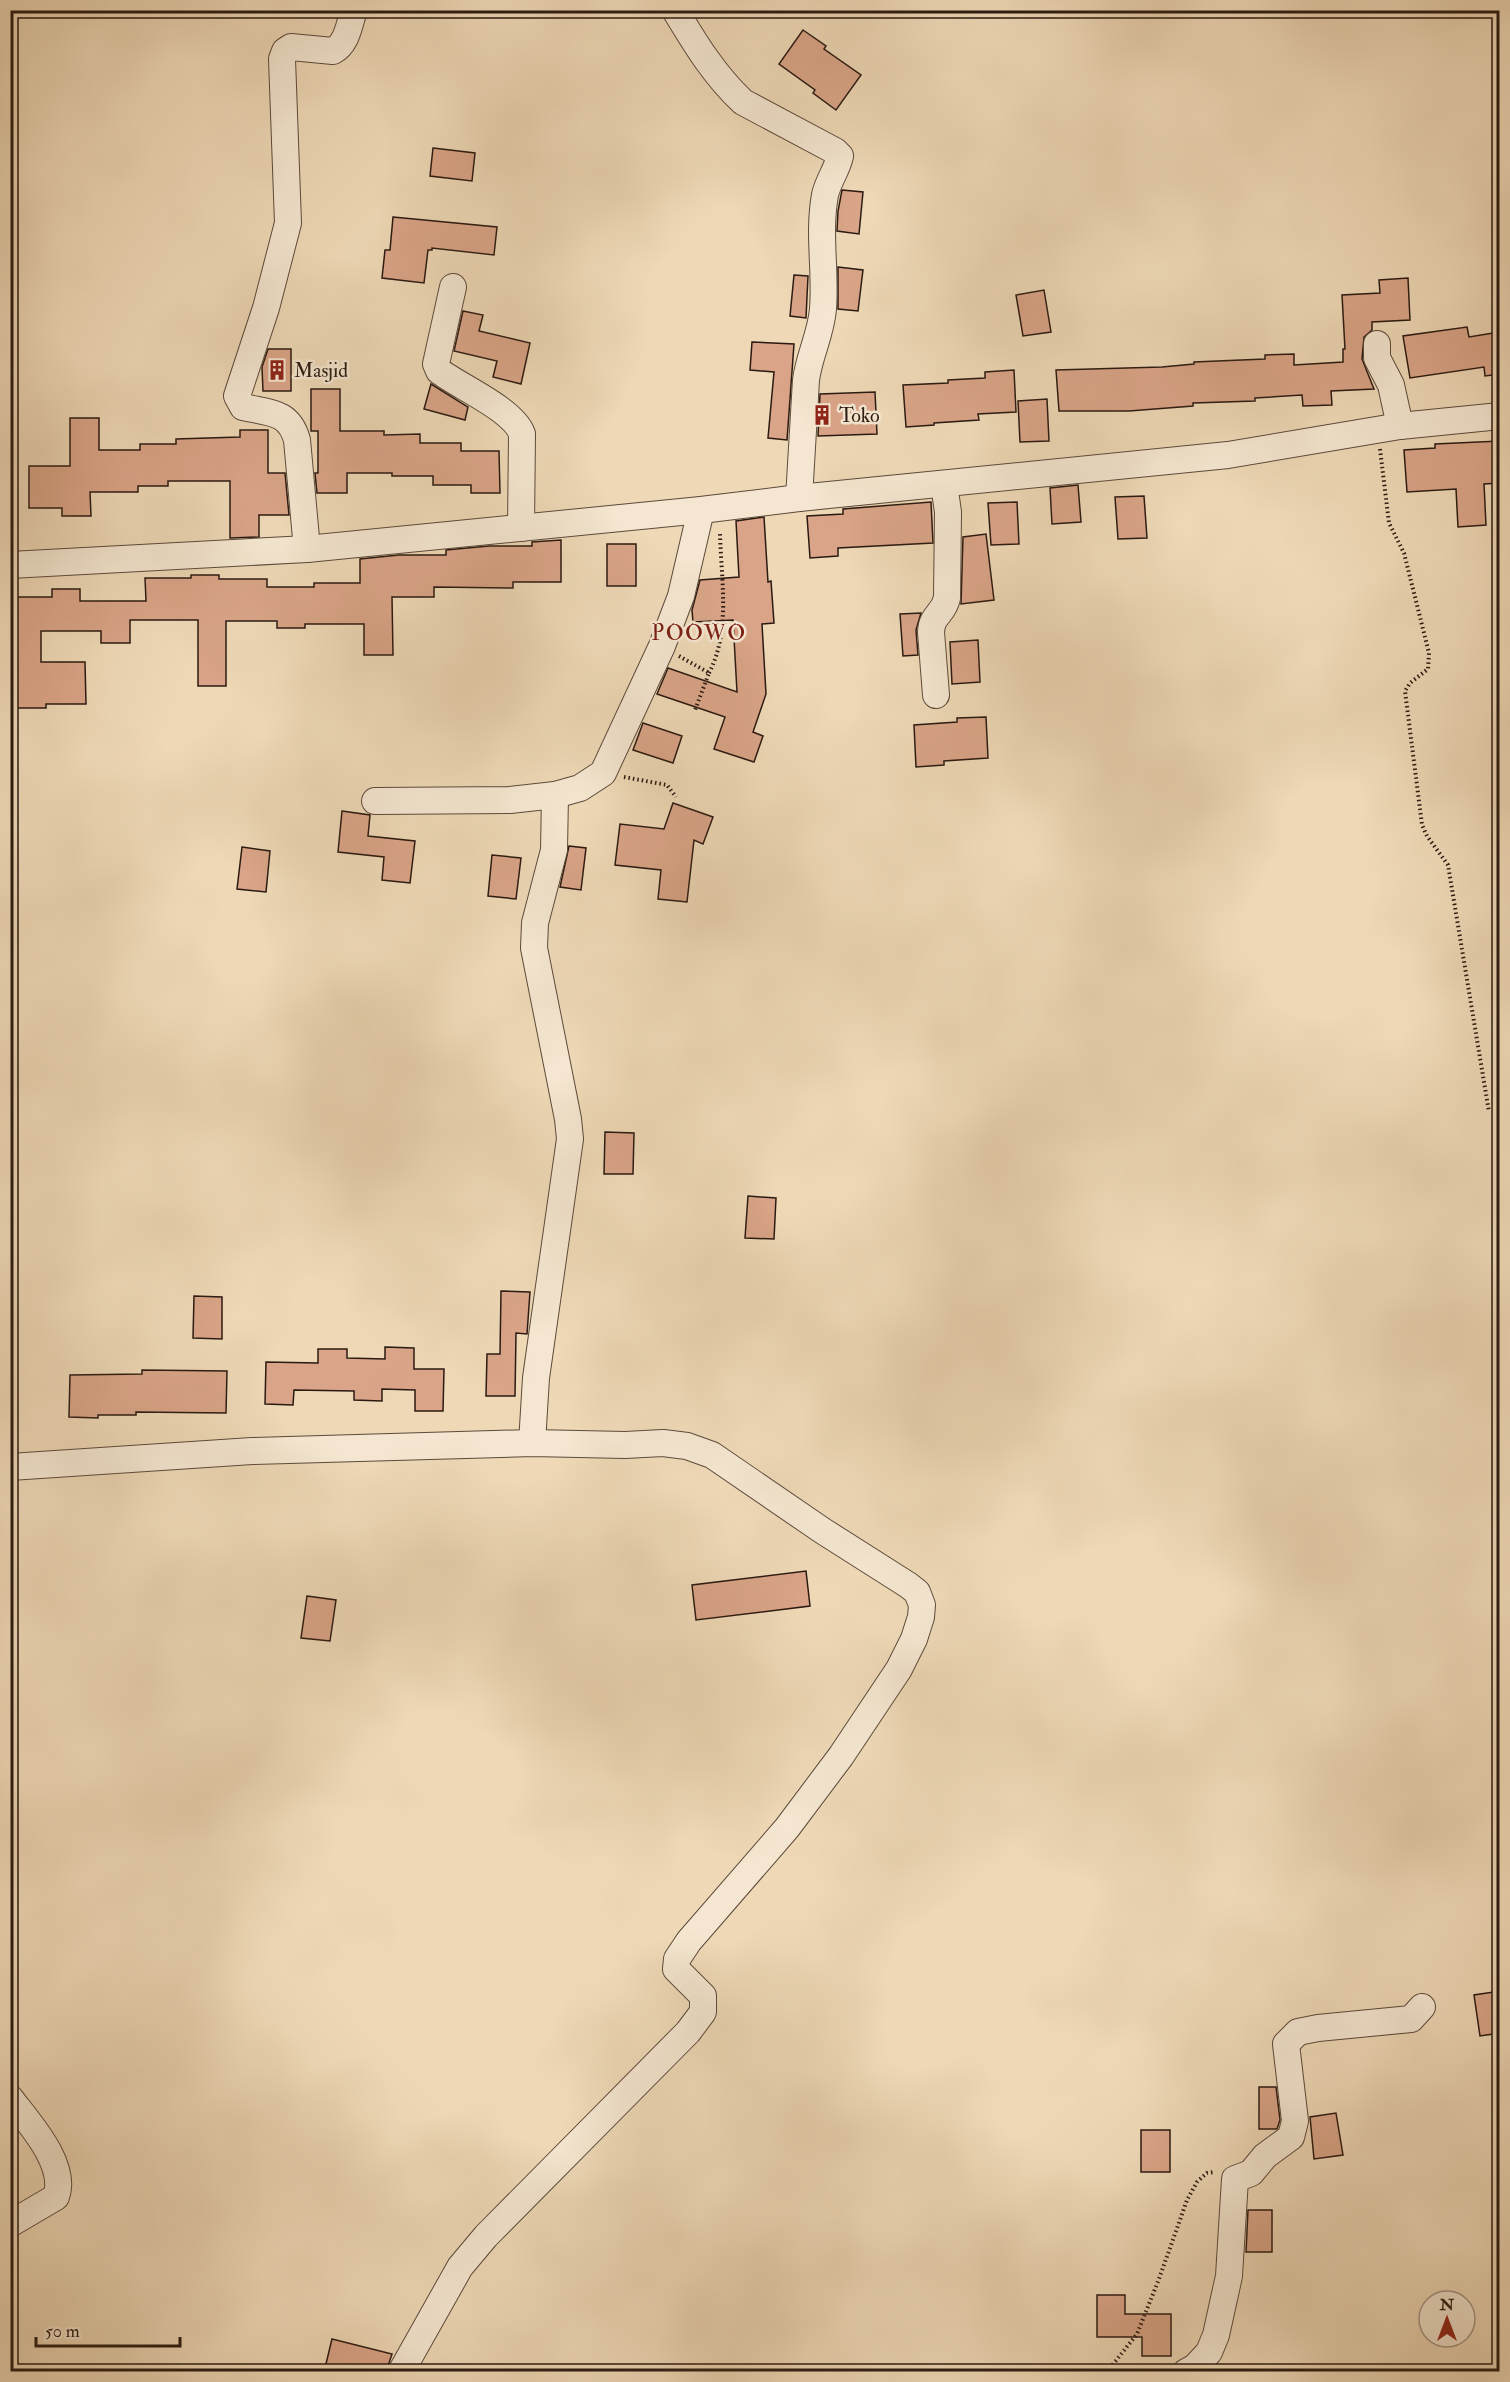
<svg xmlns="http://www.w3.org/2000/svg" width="1510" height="2382" font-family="'IM FELL Double Pica',serif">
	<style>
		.building { fill: #d9a487; stroke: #2b1a12; stroke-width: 1.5 }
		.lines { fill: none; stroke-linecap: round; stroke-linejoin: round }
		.minor-casing { stroke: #5c4a3b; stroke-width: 28 }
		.path { stroke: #2b1a12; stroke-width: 4; stroke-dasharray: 1.5 3; stroke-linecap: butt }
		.minor { stroke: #f4e6d0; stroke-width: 26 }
		.labels { text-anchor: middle; stroke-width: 5; stroke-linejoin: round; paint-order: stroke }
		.poi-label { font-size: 20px; fill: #2b1a12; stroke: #f4e6d0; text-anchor: start }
		.quarter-label { font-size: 22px; letter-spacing: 1.5px; fill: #7a1f14; stroke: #f4e6d0 }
	</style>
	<rect width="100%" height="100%" fill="#eed8b6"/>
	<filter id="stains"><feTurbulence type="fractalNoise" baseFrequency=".00333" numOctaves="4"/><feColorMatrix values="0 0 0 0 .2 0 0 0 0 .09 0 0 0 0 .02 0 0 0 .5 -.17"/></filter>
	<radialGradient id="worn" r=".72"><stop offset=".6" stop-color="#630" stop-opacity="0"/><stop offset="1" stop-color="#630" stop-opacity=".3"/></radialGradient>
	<g class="building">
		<polygon points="803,30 826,46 824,49 861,75 836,110 813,93 815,90 779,64"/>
		<polygon points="433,148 475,153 472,181 430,176"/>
		<polygon points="842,190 863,192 859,234 837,231 838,211"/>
		<polygon points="393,217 497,227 494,255 432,248 432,250 428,250 424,283 382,278 385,250 390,250"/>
		<polygon points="838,267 863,270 858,311 838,309"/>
		<polygon points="794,275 808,276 806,318 790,316"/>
		<polygon points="1408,278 1410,320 1372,322 1372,330 1364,337 1362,359 1374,389 1331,391 1332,405 1303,406 1302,395 1255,398 1255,401 1193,403 1193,406 1129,411 1059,411 1056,370 1162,367 1194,364 1194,362 1265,359 1265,355 1294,354 1294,365 1343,362 1343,349 1345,349 1342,295 1380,293 1379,280"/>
		<polygon points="1044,290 1051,332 1023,336 1016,295"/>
		<polygon points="463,311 483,315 479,331 530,343 521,384 493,377 497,361 454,351"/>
		<polygon points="1467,327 1469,337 1500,332 1500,374 1485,376 1484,367 1410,378 1403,336"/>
		<polygon points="752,342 794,344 787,440 768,438 774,372 750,370"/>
		<polygon points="268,349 291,349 291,391 263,391 262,367"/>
		<polygon points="1014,370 1016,412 978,414 979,420 934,423 934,425 906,427 903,385 948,383 948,380 985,378 985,372"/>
		<polygon points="431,384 468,407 465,420 424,409"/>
		<polygon points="311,389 340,389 340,431 384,431 384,435 420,434 420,443 461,443 461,451 499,451 500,493 471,493 471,485 433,485 433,476 392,476 392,473 347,473 347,493 317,493 315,473 318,473 318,431 311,431"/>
		<polygon points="875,392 877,434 818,436 820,394"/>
		<polygon points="1047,399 1049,441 1020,442 1018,401"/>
		<polygon points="70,418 99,418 99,450 140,450 140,444 176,444 176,439 240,437 240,430 268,430 268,473 285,473 289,515 259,515 259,537 230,538 230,481 168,481 168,486 138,486 138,492 90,492 91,516 62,516 62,508 29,508 29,466 70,466"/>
		<polygon points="1500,441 1500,483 1484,484 1486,525 1458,527 1456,489 1407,492 1404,450 1435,448 1435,444"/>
		<polygon points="1078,485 1081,522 1052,524 1050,488"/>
		<polygon points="1144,496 1147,538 1118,539 1115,497"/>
		<polygon points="931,502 933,543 838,548 838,556 810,558 807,516 843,514 843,509"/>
		<polygon points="1017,502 1019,544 991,545 988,503"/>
		<polygon points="764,517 768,582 771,581 774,623 762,624 766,694 753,732 763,736 754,762 714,749 725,717 657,694 668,668 737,692 733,620 693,622 692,610 700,580 739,577 736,521"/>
		<polygon points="986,534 994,600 961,604 963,537"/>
		<polygon points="561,540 561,582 513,582 513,588 434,587 434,597 392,597 393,655 364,655 364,624 305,624 305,628 277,628 277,621 226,621 226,686 198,686 198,620 130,620 130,643 101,643 101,631 41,631 41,662 85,662 86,704 46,704 46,708 17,708 17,639 12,639 12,597 52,597 52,589 80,589 80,601 146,601 145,578 191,578 191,575 219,575 219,579 267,579 267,587 314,587 314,583 360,583 360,559 399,555 446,555 446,550 489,546 532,546 532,542"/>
		<rect x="607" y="544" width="29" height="42"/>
		<polygon points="921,613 916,630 918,655 903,656 900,614"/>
		<polygon points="978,640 980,682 952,684 950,642"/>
		<polygon points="986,717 988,758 944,761 944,765 916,767 914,725 957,722 957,718"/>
		<polygon points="643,723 682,736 673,763 633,750"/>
		<polygon points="673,803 713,817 703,844 694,840 687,902 658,899 661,870 615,865 620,824 664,829"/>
		<polygon points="342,811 370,815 368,836 415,841 410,883 382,880 384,857 338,852"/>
		<polygon points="569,846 586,848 581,890 560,887"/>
		<polygon points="242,847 270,851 266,892 237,889"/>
		<polygon points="492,855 521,858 516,899 488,896"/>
		<polygon points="605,1132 634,1133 633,1174 604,1174"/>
		<polygon points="748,1196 776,1198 774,1239 745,1238"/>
		<polygon points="501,1291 530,1292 527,1334 516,1333 515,1396 486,1396 487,1354 500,1354"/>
		<polygon points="194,1296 222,1297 222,1339 193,1338"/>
		<polygon points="385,1347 414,1348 414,1369 444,1369 443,1411 415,1411 415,1390 382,1389 382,1401 354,1400 354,1391 294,1390 293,1405 265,1404 266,1362 318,1363 318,1349 347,1349 347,1358 385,1359"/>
		<polygon points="142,1370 227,1371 226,1413 136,1412 136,1415 98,1415 98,1418 69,1417 70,1375 142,1374"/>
		<polygon points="806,1571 810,1606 696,1620 692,1585"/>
		<polygon points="307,1596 336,1600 330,1641 301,1638"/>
		<polygon points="1500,1991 1500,2033 1480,2036 1474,1995"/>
		<polygon points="1259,2087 1276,2087 1280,2120 1277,2129 1259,2129"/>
		<polygon points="1336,2113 1343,2155 1314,2159 1310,2117"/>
		<rect x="1141" y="2130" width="29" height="42"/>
		<polygon points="1248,2210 1272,2210 1272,2252 1246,2252"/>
		<polygon points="1097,2295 1125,2295 1125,2314 1171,2314 1171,2356 1142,2356 1142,2337 1097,2337"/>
		<polygon points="332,2339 392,2354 386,2372 324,2372"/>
	</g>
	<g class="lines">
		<g class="minor-casing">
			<g id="minor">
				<path d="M675 10C695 43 714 75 743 102L835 151 840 156C837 170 828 181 825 195 818 233 826 271 823 309 821 334 809 356 806 380L799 498"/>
				<path d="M453 287 436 364 439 371C460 387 514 410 522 434L521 528"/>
				<polyline points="1377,344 1377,358 1391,385 1400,426"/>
				<path d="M307 549 297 440C289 411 270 413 243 407L237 396 266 308 288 223 282 59 285 51 291 47 333 51C347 44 349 25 354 10"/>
				<polyline points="10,565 307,549 701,510 799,498 1228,455 1400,426 1500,416"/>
				<path d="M936 695 931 632C932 614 943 615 947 598L948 512 944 484"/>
				<polyline points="375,801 510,800 555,795"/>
				<polyline points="532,1443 536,1378 570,1139 568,1119 534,948 535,923 554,850 555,795 580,788 603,773 662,646 681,596 701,510"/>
				<polyline points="10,1467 252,1451 532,1443 625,1445 663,1443 687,1446 712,1455 823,1531 908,1585 917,1592 922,1605 921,1617 914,1639 899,1669 841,1756 787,1828 689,1941 677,1959 676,1969 703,1996 703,2012 688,2032 486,2236 460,2267 401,2372"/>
				<path d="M10 2098C29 2123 68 2165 56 2197L10 2224"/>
				<polyline points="1186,2372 1195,2367 1209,2352 1216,2335 1229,2276 1235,2179 1251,2173 1265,2156 1291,2137 1295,2121 1286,2044 1298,2032 1318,2028 1411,2019 1422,2007"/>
			</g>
		</g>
		<g class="path">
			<polyline points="1380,449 1389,523 1404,553 1429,653 1428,669 1410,683 1405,691 1422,825 1427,836 1448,865 1489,1112"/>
			<polyline points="679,656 709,673 695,710"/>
			<path d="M709 673C731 631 721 579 720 533"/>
			<polyline points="624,777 667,785 676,797"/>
			<polyline points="1107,2372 1137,2334 1159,2279 1187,2200 1197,2182 1207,2173 1215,2172"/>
		</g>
		<use href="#minor" class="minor"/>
	</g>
	<defs>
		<g id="building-bare" transform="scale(1.62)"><path d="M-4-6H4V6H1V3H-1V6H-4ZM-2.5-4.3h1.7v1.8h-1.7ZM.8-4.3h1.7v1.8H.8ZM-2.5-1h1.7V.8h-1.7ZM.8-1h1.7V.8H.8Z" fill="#8f2418" stroke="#f4e6d0" stroke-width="2.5" paint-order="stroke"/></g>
	</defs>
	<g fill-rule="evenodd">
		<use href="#building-bare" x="277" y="370"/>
		<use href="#building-bare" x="822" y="415"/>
	</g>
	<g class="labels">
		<g class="poi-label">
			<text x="294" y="377">Masjid</text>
			<text x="839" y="422">Toko</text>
		</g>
		<g class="quarter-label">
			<text x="699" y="640">POOWO</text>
		</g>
	</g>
	<rect width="1510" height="2382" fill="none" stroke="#eed8b6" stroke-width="36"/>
	<rect x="12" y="12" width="1486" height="2358" fill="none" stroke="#2b1a12" stroke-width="3"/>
	<rect x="18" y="18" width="1474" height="2346" fill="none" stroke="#2b1a12" stroke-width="1.5"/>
	<g transform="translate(1447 2319)"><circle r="28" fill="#f4e6d0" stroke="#a49484" stroke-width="1.5"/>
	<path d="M0-4.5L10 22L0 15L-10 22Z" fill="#8f2418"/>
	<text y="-9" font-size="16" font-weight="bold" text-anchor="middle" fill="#2b1a12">N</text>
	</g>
	<path d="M36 2337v9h144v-9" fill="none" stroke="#2b1a12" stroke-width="3"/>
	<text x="45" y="2337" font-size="18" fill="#2b1a12" stroke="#f4e6d0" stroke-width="4.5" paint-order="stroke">50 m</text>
	<rect width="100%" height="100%" filter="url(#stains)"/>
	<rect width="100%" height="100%" fill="url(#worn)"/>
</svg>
